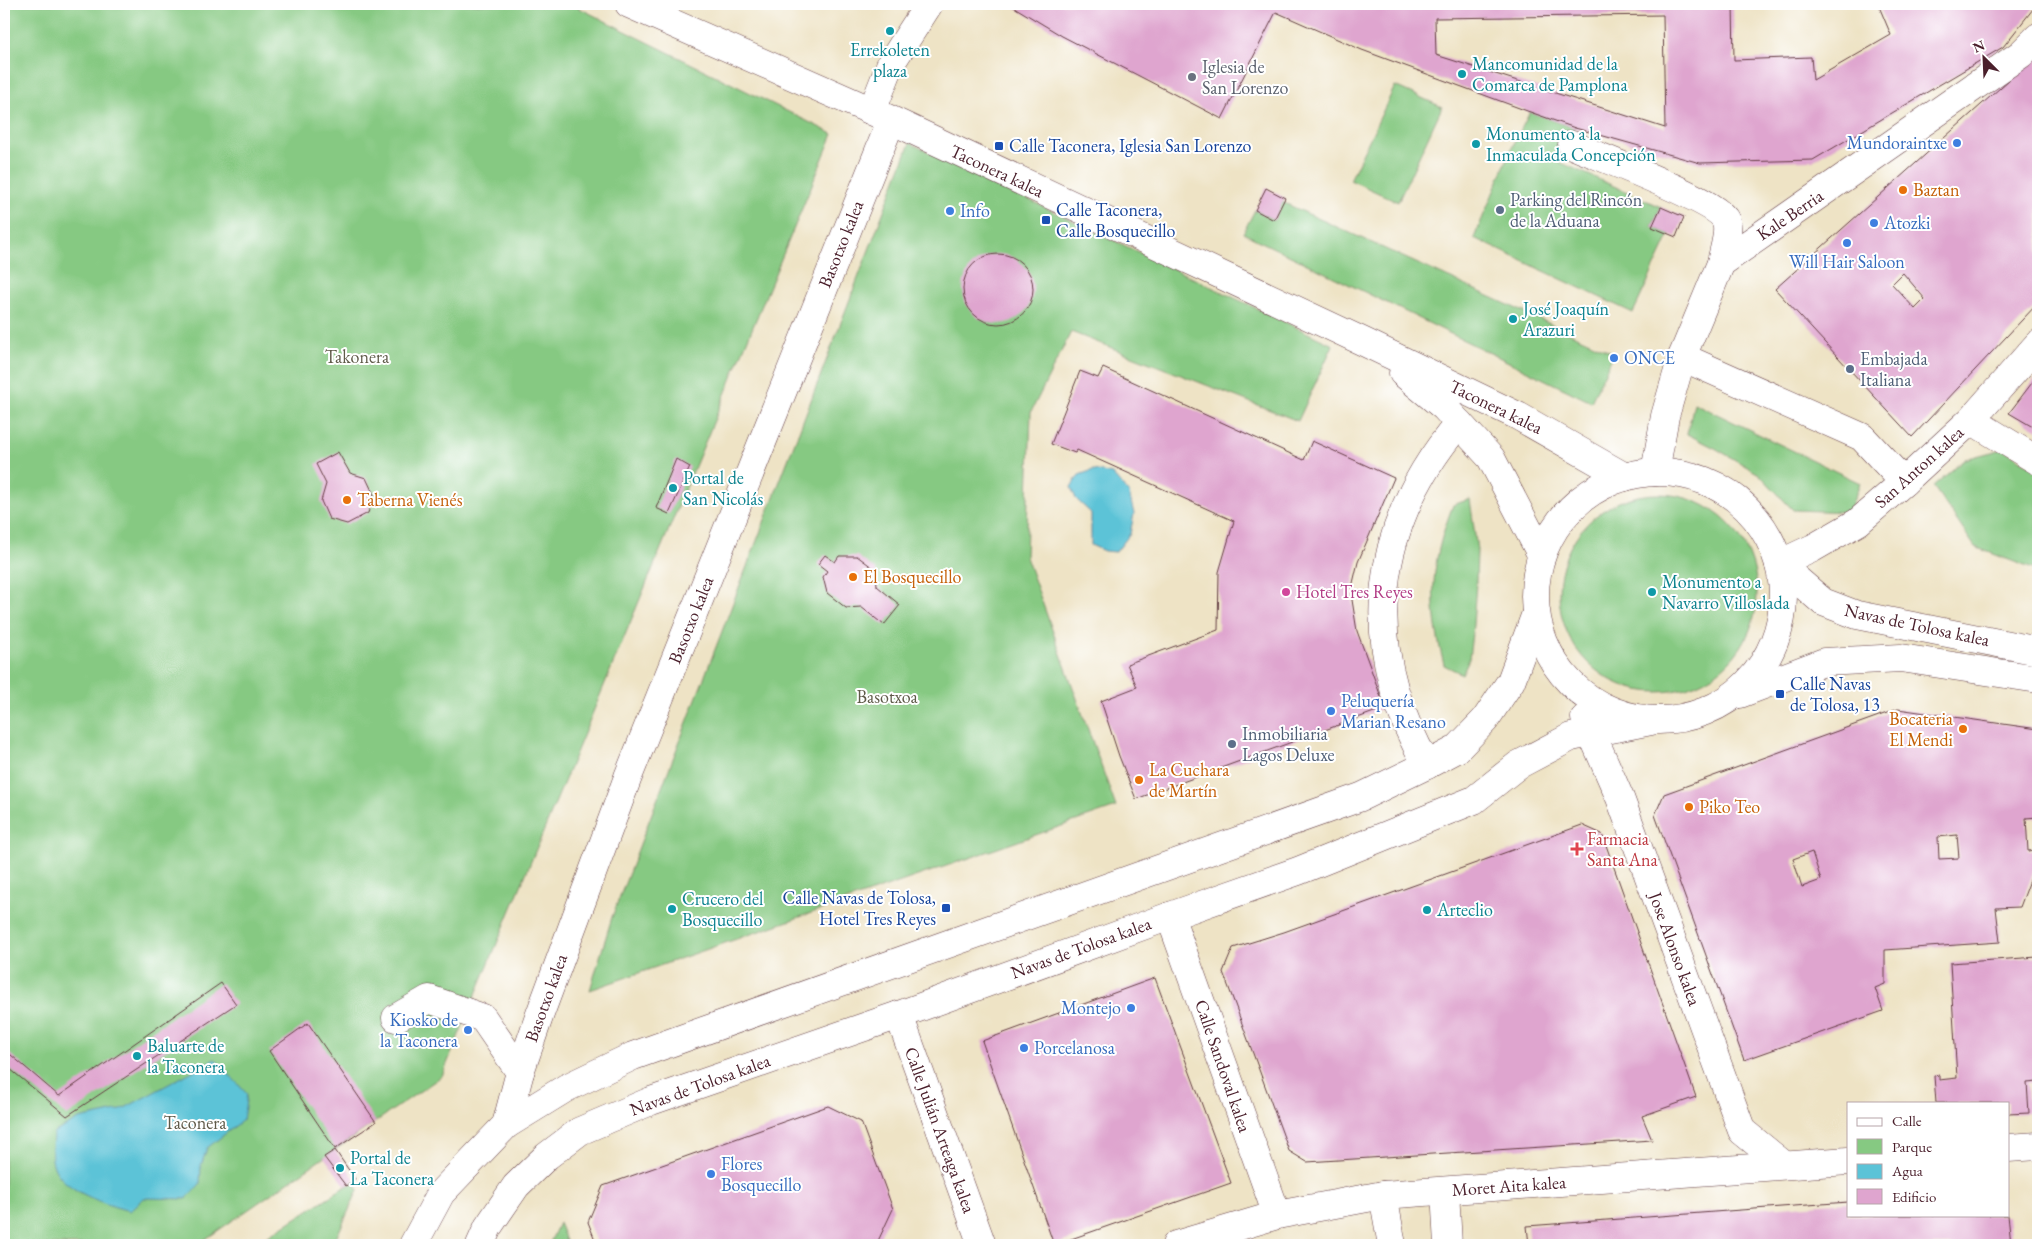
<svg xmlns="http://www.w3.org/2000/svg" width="2042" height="1249" font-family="'EB Garamond',serif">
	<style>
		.green { fill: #86c982; stroke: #687456 }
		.water { fill: #5bc3d7; stroke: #527181 }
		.building { fill: #dfa5cf; fill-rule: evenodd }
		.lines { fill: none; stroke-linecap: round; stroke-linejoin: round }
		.minor-casing { stroke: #633c42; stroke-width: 29 }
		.minor { stroke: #fff; stroke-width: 28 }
		.culture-dot { fill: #0f9aa8; stroke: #fff; stroke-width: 2 }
		.worship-dot { fill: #6b7280; stroke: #fff; stroke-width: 2 }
		.shop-dot { fill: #3f7fe0; stroke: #fff; stroke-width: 2 }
		.transit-dot { fill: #1a4fb4; stroke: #fff; stroke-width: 2 }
		.food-dot { fill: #e8710a; stroke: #fff; stroke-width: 2 }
		.service-dot { fill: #5c6f8a; stroke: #fff; stroke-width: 2 }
		.hotel-dot { fill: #d1479c; stroke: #fff; stroke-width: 2 }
		.health-dot { fill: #e0444e; stroke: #fff; stroke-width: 2 }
		.labels { text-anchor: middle; stroke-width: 4; stroke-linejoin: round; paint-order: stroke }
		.culture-label { font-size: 18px; fill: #0d838f; stroke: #fff; text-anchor: start }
		.worship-label { font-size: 18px; fill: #5b616d; stroke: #fff; text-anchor: start }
		.shop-label { font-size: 18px; fill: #366cbe; stroke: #fff; text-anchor: start }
		.transit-label { font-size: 18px; fill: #164399; stroke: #fff; text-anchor: start }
		.street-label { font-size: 18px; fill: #4a1f2b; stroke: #fff }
		.food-label { font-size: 18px; fill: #c56008; stroke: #fff; text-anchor: start }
		.service-label { font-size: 18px; fill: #4e5e75; stroke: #fff; text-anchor: start }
		.park-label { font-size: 18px; fill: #5f5a49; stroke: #fff }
		.hotel-label { font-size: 18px; fill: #b23c85; stroke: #fff; text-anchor: start }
		.health-label { font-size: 18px; fill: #be3a42; stroke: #fff; text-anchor: start }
	</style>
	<rect width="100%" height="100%" fill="#fff"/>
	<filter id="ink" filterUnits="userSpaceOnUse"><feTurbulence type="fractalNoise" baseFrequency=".02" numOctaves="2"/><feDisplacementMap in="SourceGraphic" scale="10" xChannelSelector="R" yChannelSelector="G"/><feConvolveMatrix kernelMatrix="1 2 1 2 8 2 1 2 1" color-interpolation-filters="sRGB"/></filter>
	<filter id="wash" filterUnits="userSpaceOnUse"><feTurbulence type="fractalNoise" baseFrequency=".0096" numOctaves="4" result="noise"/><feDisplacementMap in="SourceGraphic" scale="20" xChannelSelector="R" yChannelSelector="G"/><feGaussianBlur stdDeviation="1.12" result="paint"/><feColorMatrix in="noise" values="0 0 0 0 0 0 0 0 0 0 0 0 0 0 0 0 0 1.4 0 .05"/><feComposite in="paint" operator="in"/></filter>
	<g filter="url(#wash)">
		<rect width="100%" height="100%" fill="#eee3c5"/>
		<g class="green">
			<polygon points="4,4 571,4 833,134 442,1076 197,1245 4,1245"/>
			<polygon points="1395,86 1442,107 1398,202 1350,180"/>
			<polygon points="1530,112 1575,128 1555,160 1661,207 1652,227 1670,234 1633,313 1474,238 1515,141"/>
			<polygon points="910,143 1333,345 1298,421 1071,332 1031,412 1026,557 1116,807 590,990 612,917"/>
			<polygon points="1282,202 1614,353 1591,402 1243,233 1255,210 1274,220"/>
			<polygon points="1694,403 1860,483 1849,512 1793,510 1759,474 1715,448 1687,434"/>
			<polygon points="2003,449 2038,470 2038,571 1975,547 1933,486 1965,459"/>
			<circle cx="1658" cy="593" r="99"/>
			<path d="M1470 499 1477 550 1476 583 1473 625 1469 659 1462 674 1444 665C1428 603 1430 564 1453 505Z"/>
			<polygon points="354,1183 358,1190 333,1245 254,1245 346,1186"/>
			<polygon points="559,1223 568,1245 549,1245"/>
		</g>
		<g class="water">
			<polygon points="1093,470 1112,474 1129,493 1134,514 1130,534 1116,552 1104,551 1091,545 1091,513 1076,499 1071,487 1079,475"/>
			<path d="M215 1059 247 1094 243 1120 207 1148 201 1166 200 1184 186 1199 144 1198 130 1211C106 1205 60 1190 53 1164 50 1155 53 1142 53 1133L79 1119 121 1110Z"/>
		</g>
		<g id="blocks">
			<g class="building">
				<path d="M1009 4H1733L1734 60 1811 57 1813 80 1891 35 1878 4H2037L2003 47 1813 160 1700 163 1575 128 1530 112 1362 50 1276 12 1222 119 1062 36ZM1663 15 1665 128 1436 55 1435 18Z"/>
				<path d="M2038 54V303L1912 437 1775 289ZM1903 273 1925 299 1915 309 1892 284Z"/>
				<polygon points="1266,188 1285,198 1274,220 1255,210"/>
				<polygon points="1661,207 1684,217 1676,237 1652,227"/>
				<circle cx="998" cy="289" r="35"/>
				<polygon points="1103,368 1304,460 1312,441 1394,478 1358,562 1353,583 1352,600 1357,631 1385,708 1136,799 1119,756 1101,701 1137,687 1127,664 1218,630 1219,572 1234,521 1077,450 1075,453 1051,444 1080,371 1098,378"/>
				<polygon points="2038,375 2038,430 2009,413"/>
				<polygon points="338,452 350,473 366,478 374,495 368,513 347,524 329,519 321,501 326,484 316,464"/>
				<polygon points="676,459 690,467 669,514 656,508"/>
				<polygon points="825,555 835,562 839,556 857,556 876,570 877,586 900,605 884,625 861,607 846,608 827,593 823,577 827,571 818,564"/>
				<path d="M1898 709 2038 729V817L2026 818 2028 851 2038 850V859L2020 907 1996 908 2000 942 1885 950V984L1875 988 1883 1011 1744 1060 1655 815 1664 794ZM1957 835 1959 858 1939 859 1938 837ZM1812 852 1821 880 1802 887 1793 859Z"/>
				<polygon points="1582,825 1602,834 1696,1097 1642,1116 1652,1140 1307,1162 1289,1151 1223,972 1233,948 1284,932"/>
				<polygon points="2038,957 2038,1082 2027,1083 2029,1113 2008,1114 2008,1103 1936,1103 1934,1076 1939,1075 1939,1080 1957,1078 1950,963"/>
				<polygon points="1155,978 1231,1183 1054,1245 982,1041"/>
				<polygon points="221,983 236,1004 67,1116 4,1064 4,1049 59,1096"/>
				<polygon points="308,1023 376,1122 335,1149 269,1051"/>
				<polygon points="828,1106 861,1122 893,1209 878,1241 867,1245 597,1245 588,1222 603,1186"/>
				<polygon points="335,1150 355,1179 346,1186 324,1157"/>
				<polygon points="1848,1202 1848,1215 2008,1215 2011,1245 1529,1245 1527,1226"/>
			</g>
		</g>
	</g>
	<g filter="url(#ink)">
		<use href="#blocks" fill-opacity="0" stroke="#633c42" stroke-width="1"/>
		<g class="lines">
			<g class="minor-casing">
				<g id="minor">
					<polyline points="629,4 872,111 1364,342 1518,416 1625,477"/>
					<polyline points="872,111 891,63 929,4"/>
					<path d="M1572 145C1597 156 1718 201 1726 221 1730 233 1723 251 1721 263"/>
					<polyline points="1682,357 1862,437 1904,482"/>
					<polyline points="1403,373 1444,407 1491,458 1541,554"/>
					<polyline points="1971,420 2038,461"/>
					<polyline points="1655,472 1665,416 1682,357 1721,263 2021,54 2038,37"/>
					<circle cx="1659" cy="596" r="124"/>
					<polyline points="1779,564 1813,548 1858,522 1904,482 1971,420 2038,344"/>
					<polyline points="1779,564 1823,602 1857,615 2038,651"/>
					<polyline points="1740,694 1824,662 1901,658 2038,679"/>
					<polyline points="1585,718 1620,798 1742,1131 1784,1165"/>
					<path d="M1427 765C1359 646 1371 527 1459 423"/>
					<polyline points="1170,916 1277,1215"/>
					<polyline points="899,1015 982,1245"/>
					<polyline points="396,1018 429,999 483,1018 520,1072"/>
					<polyline points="506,1125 520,1072 540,1014 628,777 891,121"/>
					<polyline points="2008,1148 2038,1146"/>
					<polyline points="1445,1191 1448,1245"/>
					<polyline points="1383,1195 1392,1245"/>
					<polyline points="413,1245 441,1193 506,1125 566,1088 633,1056 1361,797 1427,765 1457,749 1485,720 1511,681 1535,616"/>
					<polyline points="480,1245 488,1227 516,1186 547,1156 580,1131 651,1101 899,1015 1170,916 1298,871 1474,800 1518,765 1571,737 1651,721"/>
					<polyline points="1176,1245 1277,1215 1383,1195 1848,1161"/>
				</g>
			</g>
			<use href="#minor" class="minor"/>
		</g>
	</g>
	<g class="culture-dot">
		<circle cx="890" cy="31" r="5"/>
		<circle cx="1462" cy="74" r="5"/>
		<circle cx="1476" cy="144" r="5"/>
		<circle cx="1513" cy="319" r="5"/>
		<circle cx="673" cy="488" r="5"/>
		<circle cx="1652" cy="592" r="5"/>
		<circle cx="672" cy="909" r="5"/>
		<circle cx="1427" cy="910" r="5"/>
		<circle cx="137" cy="1056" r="5"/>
		<circle cx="340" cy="1168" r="5"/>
	</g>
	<circle class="worship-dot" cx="1192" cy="77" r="5"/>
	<g class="shop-dot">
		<circle cx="1957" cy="143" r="5"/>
		<circle cx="950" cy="211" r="5"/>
		<circle cx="1874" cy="223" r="5"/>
		<circle cx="1847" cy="243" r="5"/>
		<circle cx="1614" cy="358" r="5"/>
		<circle cx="1331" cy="711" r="5"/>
		<circle cx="1131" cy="1008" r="5"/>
		<circle cx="468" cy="1030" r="5"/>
		<circle cx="1024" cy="1048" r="5"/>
		<circle cx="711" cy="1174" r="5"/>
	</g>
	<g class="transit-dot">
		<rect x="994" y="141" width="10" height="10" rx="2.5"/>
		<rect x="1041" y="215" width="10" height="10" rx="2.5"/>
		<rect x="1775" y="689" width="10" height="10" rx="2.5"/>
		<rect x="941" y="903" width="10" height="10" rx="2.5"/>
	</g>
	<g class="food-dot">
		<circle cx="1903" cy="190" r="5"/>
		<circle cx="347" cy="500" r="5"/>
		<circle cx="853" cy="577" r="5"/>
		<circle cx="1963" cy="729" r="5"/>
		<circle cx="1139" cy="780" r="5"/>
		<circle cx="1689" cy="807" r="5"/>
	</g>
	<g class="service-dot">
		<circle cx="1500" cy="210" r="5"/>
		<circle cx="1850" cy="369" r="5"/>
		<circle cx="1232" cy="744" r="5"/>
	</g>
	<circle class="hotel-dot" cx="1286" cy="592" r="5"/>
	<path class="health-dot" d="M1574.5 841.5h5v5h5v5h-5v5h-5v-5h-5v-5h5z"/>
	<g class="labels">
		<g class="culture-label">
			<text x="890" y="56" text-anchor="middle">Errekoleten<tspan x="890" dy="21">plaza</tspan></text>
			<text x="1472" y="70">Mancomunidad de la<tspan x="1472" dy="21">Comarca de Pamplona</tspan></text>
			<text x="1486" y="140">Monumento a la<tspan x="1486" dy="21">Inmaculada Concepción</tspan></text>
			<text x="1523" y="315">José Joaquín<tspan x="1523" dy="21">Arazuri</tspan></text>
			<text x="683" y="484">Portal de<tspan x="683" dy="21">San Nicolás</tspan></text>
			<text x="1662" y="588">Monumento a<tspan x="1662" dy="21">Navarro Villoslada</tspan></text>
			<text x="682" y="905">Crucero del<tspan x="682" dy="21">Bosquecillo</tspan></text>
			<text x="1437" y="916">Arteclio</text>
			<text x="147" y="1052">Baluarte de<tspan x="147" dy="21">la Taconera</tspan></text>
			<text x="350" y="1164">Portal de<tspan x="350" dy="21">La Taconera</tspan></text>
		</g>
		<g class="worship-label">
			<text x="1202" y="73">Iglesia de<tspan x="1202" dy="21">San Lorenzo</tspan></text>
		</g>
		<g class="shop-label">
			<text x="1947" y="149" text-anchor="end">Mundoraintxe</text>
			<text x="960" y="217">Info</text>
			<text x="1884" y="229">Atozki</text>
			<text x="1847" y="268" text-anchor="middle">Will Hair Saloon</text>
			<text x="1624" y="364">ONCE</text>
			<text x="1341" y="707">Peluquería<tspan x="1341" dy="21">Marian Resano</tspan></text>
			<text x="1121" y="1014" text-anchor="end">Montejo</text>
			<text x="458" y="1026" text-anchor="end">Kiosko de<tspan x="458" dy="21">la Taconera</tspan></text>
			<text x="1034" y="1054">Porcelanosa</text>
			<text x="721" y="1170">Flores<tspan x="721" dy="21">Bosquecillo</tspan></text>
		</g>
		<g class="transit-label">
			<text x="1009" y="152">Calle Taconera, Iglesia San Lorenzo</text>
			<text x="1056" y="216">Calle Taconera,<tspan x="1056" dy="21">Calle Bosquecillo</tspan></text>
			<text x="1790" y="690">Calle Navas<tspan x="1790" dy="21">de Tolosa, 13</tspan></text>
			<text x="936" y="904" text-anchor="end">Calle Navas de Tolosa,<tspan x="936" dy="21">Hotel Tres Reyes</tspan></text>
		</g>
		<g class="street-label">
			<text transform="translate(997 171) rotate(25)" y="6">Taconera kalea</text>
			<text transform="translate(1790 215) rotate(-34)" y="6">Kale Berria</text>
			<text transform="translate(841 244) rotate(-68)" y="6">Basotxo kalea</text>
			<text transform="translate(1496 407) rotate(26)" y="6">Taconera kalea</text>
			<text transform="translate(1919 467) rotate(-42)" y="6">San Anton kalea</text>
			<text transform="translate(691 620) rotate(-68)" y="6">Basotxo kalea</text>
			<text transform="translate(1917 625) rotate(12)" y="6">Navas de Tolosa kalea</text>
			<text transform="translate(1081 948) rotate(-20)" y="6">Navas de Tolosa kalea</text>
			<text transform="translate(1675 949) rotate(70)" y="6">Jose Alonso kalea</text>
			<text transform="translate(546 998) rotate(-70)" y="6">Basotxo kalea</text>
			<text transform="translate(1223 1066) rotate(71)" y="6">Calle Sandoval kalea</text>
			<text transform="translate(700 1085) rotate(-20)" y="6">Navas de Tolosa kalea</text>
			<text transform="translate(940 1130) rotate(70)" y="6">Calle Julián Arteaga kalea</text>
			<text transform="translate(1509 1186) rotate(-4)" y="6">Moret Aita kalea</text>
		</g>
		<g class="food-label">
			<text x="1913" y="196">Baztan</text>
			<text x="357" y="506">Taberna Vienés</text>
			<text x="863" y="583">El Bosquecillo</text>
			<text x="1953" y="725" text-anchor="end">Bocateria<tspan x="1953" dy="21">El Mendi</tspan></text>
			<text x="1149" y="776">La Cuchara<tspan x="1149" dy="21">de Martín</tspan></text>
			<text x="1699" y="813">Piko Teo</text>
		</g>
		<g class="service-label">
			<text x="1510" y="206">Parking del Rincón<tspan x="1510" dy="21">de la Aduana</tspan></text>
			<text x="1860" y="365">Embajada<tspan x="1860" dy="21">Italiana</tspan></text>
			<text x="1242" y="740">Inmobiliaria<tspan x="1242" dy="21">Lagos Deluxe</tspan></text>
		</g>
		<g class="park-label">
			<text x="357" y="363">Takonera</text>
			<text x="887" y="703">Basotxoa</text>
			<text x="195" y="1129">Taconera</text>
		</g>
		<g class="hotel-label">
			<text x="1296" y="598">Hotel Tres Reyes</text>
		</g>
		<g class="health-label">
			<text x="1587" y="845">Farmacia<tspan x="1587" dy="21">Santa Ana</tspan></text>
		</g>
	</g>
	<rect width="2042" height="1249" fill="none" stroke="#fff" stroke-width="20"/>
	<rect x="1847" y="1102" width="162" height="115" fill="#ffffff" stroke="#b7a5aa"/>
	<rect x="1857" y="1118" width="25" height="8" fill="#ffffff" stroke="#b7a5aa"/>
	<text x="1892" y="1126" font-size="15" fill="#4a1f2b">Calle</text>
	<rect x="1857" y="1139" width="25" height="15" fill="#86c982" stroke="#b7a5aa"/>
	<text x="1892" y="1152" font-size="15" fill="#4a1f2b">Parque</text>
	<rect x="1857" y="1164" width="25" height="15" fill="#5bc3d7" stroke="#b7a5aa"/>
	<text x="1892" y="1176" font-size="15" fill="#4a1f2b">Agua</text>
	<rect x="1857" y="1189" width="25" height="15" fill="#dfa5cf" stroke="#b7a5aa"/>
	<text x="1892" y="1202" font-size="15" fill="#4a1f2b">Edificio</text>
	<g transform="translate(1984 58) rotate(336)" stroke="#ffffff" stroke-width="4" paint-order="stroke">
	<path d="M0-4L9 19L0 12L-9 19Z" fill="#4a1f2b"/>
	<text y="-8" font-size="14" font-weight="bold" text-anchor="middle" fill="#4a1f2b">N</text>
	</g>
</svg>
